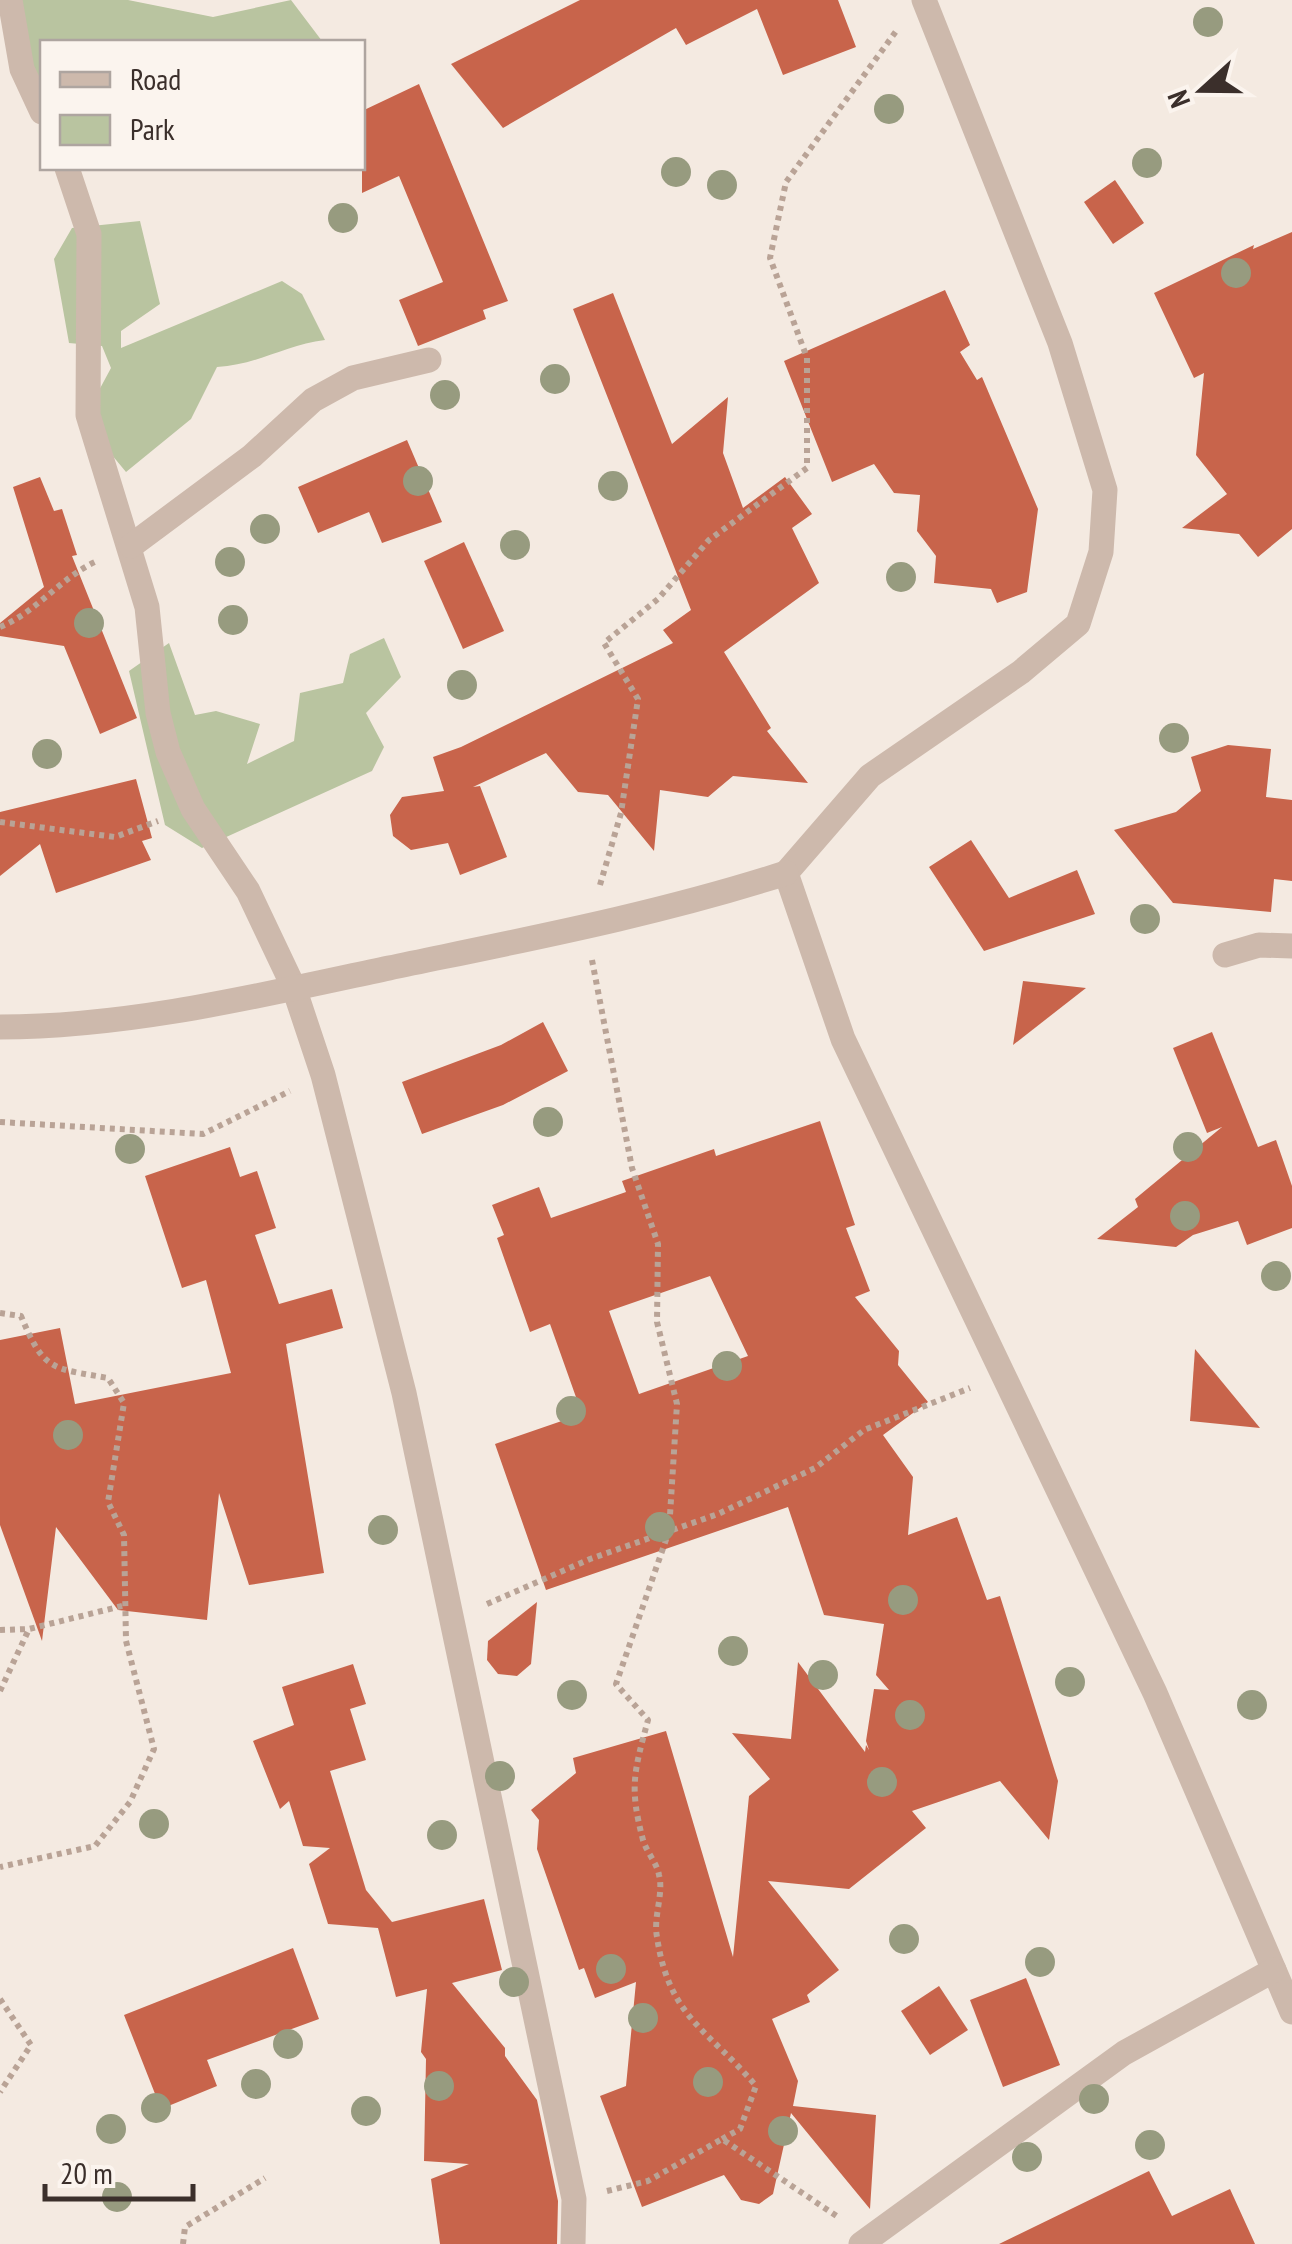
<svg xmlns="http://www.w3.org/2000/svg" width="1292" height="2244" font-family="'PT Sans Narrow',sans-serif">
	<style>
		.green { fill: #b9c4a0 }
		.building { fill: #c8644b; fill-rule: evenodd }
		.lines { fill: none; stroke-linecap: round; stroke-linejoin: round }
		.path { stroke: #b9a396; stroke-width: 6; stroke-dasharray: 5 5; stroke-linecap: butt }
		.minor { stroke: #cdb9ac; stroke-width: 25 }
		.tree { fill: #979b7f }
	</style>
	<rect width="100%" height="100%" fill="#f4eae1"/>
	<g class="green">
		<polygon points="19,0 128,0 213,17 291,0 322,41 42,42 42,81 22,67"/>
		<path d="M140 221 160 304 121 331V348L282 281 302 294 325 340C285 345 257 365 217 367L191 419 126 472 83 420 111 368 102 346 69 343 54 259 72 228Z"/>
		<polygon points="384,638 401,677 366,713 384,747 372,771 202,848 165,825 129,671 169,643 195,715 216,711 260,724 247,764 294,741 300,693 343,683 350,654"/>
	</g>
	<g class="building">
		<polygon points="580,0 838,0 856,47 783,75 757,9 686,45 676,28 503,128 451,64"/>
		<polygon points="419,84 508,301 483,310 486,319 418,346 399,300 443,282 399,176 362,193 362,111"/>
		<polygon points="1115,180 1144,223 1113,244 1084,202"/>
		<polygon points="1292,232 1292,529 1258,557 1239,534 1182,528 1227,494 1196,455 1204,373 1194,378 1154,293 1254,245 1253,249"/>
		<polygon points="945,290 970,345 960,352 977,380 982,377 1038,509 1027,592 997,603 991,589 934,583 936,556 917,531 920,495 894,493 874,464 832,482 784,361"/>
		<polygon points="613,293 672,444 728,397 723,453 743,508 785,477 812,514 792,528 819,583 724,652 771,728 767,731 808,783 733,776 708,797 660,790 654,851 608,795 578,792 546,753 473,787 480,786 507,857 460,875 448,843 411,850 393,836 390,815 402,797 444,791 433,757 461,747 673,643 663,630 691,610 573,309"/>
		<polygon points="407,440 442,522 382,543 369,512 318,533 298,487"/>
		<polygon points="40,477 54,511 62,509 77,555 72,556 137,718 100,734 64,646 0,636 0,623 44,587 13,487"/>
		<polygon points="464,542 504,631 463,649 424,561"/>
		<polygon points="1228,745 1271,749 1266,797 1292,800 1292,881 1274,879 1271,912 1173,903 1114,830 1176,812 1201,791 1191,757"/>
		<polygon points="136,779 152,838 142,841 151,860 56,893 40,844 0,876 0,812"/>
		<polygon points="971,840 1009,898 1077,870 1095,914 984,951 929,867"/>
		<polygon points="1023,981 1086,988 1013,1045"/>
		<polygon points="543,1022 568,1071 503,1105 422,1134 402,1082 501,1045"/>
		<polygon points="1212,1032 1258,1147 1276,1140 1292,1186 1292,1228 1247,1245 1238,1221 1193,1235 1176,1247 1097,1239 1138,1207 1135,1199 1222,1127 1207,1133 1173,1048"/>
		<path d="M820 1121 855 1225 846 1228 870 1291 855 1297 899 1351 898 1365 928 1402 883 1435 913 1477 908 1535 957 1517 987 1600 1000 1596 1058 1781 1049 1840 1000 1781 912 1811 926 1828 849 1889 768 1881 839 1970 807 1995 810 2002 772 2019 798 2081 793 2106 876 2115 870 2209 791 2113 773 2194 759 2204 741 2200 724 2175 642 2207 600 2096 626 2086 636 1982 595 1998 584 1968 579 1970 537 1849 539 1820 531 1810 576 1773 573 1758 666 1731 733 1957 749 1796 770 1779 732 1733 791 1739 798 1662 865 1752 866 1745 869 1750 866 1741 874 1689 889 1690 876 1675 884 1624 824 1615 788 1507 546 1590 495 1444 582 1414 550 1324 530 1332 497 1238 504 1235 492 1205 539 1187 551 1218 626 1192 622 1181 714 1149 716 1156ZM710 1276 748 1356 639 1394 609 1311Z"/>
		<polygon points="230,1147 240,1177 257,1171 276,1228 255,1235 279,1304 332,1289 343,1328 286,1344 324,1573 249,1585 219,1493 207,1620 118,1610 56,1527 42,1641 0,1525 0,1340 60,1328 75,1404 231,1373 206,1280 182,1288 145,1176"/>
		<polygon points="1195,1349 1260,1428 1190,1421"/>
		<polygon points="537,1602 531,1664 517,1676 498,1674 487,1660 488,1641"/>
		<polygon points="353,1664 366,1704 350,1709 366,1760 330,1771 366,1890 392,1922 484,1899 502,1970 452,1983 505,2048 505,2056 537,2100 558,2201 557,2244 440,2244 431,2179 469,2164 424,2161 426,2059 421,2052 427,1989 396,1997 378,1928 328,1924 309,1864 330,1848 303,1846 289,1801 280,1809 253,1741 294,1725 282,1687"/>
		<polygon points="293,1948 319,2019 207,2060 217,2086 161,2109 124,2015"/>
		<polygon points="1026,1978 1060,2065 1003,2087 970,2000"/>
		<polygon points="939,1986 968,2030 930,2055 901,2011"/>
		<polygon points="1149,2171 1172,2216 1230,2189 1255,2244 999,2244"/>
	</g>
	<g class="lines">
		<g class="path">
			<path d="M0 627C37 612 61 577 97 561"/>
			<polyline points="0,822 115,837 158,821"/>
			<polyline points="600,885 621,813 638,699 604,643 658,599 709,540 807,468 807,358 770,258 786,182 897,30"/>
			<path d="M592 960 632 1168 658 1244 657 1322 677 1404 669 1531 616 1684 648 1720C634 1772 629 1787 643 1840 647 1853 657 1863 659 1875 664 1894 653 1917 657 1937 669 2018 708 2029 756 2086L740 2129 722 2139"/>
			<polyline points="0,1122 203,1134 290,1091"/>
			<path d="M0 1313 21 1316C44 1371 51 1368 108 1378L124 1403 108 1502 124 1535 126 1641 154 1749 130 1802 95 1846 0 1867"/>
			<polyline points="487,1604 590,1559 718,1514 815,1468 864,1430 970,1388"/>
			<polyline points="0,1630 29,1629 126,1605"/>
			<polyline points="0,1691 29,1629"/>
			<polyline points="0,1999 31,2045 0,2092"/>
			<polyline points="607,2191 648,2181 722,2139 838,2217"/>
			<polyline points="183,2244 185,2227 265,2178"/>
		</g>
		<g class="minor">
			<polyline points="10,0 22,69 42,112"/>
			<polyline points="924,0 1060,343 1105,490 1101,552 1078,624 1021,672 870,776 786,873 843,1039 1155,1693 1292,2012"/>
			<polyline points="67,168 89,234 88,415 147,607 158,713 168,752 193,809 248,891 294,988 323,1075 404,1393 574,2199 573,2244"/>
			<polyline points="131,546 252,456 313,400 353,378 429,360"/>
			<polyline points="1225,955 1259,945 1292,946"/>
			<path d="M0 1027C130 1027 262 995 389 968 523 940 656 915 786 873"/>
			<polyline points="861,2244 1124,2053 1274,1970"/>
		</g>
	</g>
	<g class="tree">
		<circle cx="1208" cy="22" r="15"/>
		<circle cx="889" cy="109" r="15"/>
		<circle cx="1147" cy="163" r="15"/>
		<circle cx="676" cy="172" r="15"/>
		<circle cx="722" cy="185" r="15"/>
		<circle cx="343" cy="218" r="15"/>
		<circle cx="1236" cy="273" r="15"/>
		<circle cx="555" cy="379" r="15"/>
		<circle cx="445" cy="395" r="15"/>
		<circle cx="418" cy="481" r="15"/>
		<circle cx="613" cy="486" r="15"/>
		<circle cx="265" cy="529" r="15"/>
		<circle cx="515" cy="545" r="15"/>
		<circle cx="230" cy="562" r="15"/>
		<circle cx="901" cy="577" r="15"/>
		<circle cx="233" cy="620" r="15"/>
		<circle cx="89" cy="623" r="15"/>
		<circle cx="462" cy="685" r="15"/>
		<circle cx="1174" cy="738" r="15"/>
		<circle cx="47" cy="754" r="15"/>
		<circle cx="1145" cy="919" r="15"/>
		<circle cx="548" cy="1122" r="15"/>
		<circle cx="1188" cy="1147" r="15"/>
		<circle cx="130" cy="1149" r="15"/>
		<circle cx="1185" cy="1216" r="15"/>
		<circle cx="1276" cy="1276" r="15"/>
		<circle cx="727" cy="1366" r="15"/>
		<circle cx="571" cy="1411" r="15"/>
		<circle cx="68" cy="1435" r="15"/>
		<circle cx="660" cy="1527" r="15"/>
		<circle cx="383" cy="1530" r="15"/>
		<circle cx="903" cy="1600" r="15"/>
		<circle cx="733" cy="1651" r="15"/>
		<circle cx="823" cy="1675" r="15"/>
		<circle cx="1070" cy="1682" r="15"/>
		<circle cx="572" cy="1695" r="15"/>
		<circle cx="1252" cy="1705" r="15"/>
		<circle cx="910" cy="1715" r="15"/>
		<circle cx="500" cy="1776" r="15"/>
		<circle cx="882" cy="1782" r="15"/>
		<circle cx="154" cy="1824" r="15"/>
		<circle cx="442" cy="1835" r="15"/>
		<circle cx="904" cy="1939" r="15"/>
		<circle cx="1040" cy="1962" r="15"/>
		<circle cx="611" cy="1969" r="15"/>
		<circle cx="514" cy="1982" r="15"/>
		<circle cx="643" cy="2018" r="15"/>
		<circle cx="288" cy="2044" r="15"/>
		<circle cx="708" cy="2082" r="15"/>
		<circle cx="256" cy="2084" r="15"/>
		<circle cx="439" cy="2086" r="15"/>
		<circle cx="1094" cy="2099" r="15"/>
		<circle cx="156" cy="2108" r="15"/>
		<circle cx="366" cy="2111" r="15"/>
		<circle cx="111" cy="2129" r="15"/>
		<circle cx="783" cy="2131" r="15"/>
		<circle cx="1150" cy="2145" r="15"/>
		<circle cx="1027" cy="2157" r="15"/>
		<circle cx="117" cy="2197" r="15"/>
	</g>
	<rect x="40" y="40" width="325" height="130" fill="#fbf4ee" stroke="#aea5a0" stroke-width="2.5"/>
	<rect x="60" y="72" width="50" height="15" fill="#cdb9ac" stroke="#aea5a0" stroke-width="2.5"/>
	<text x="130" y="90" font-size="30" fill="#3b2f2b">Road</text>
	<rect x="60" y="115" width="50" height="30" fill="#b9c4a0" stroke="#aea5a0" stroke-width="2.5"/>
	<text x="130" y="140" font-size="30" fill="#3b2f2b">Park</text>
	<g transform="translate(1202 90) rotate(249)" stroke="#fbf4ee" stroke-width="8" paint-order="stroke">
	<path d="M0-8L18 38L0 25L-18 38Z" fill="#3b2f2b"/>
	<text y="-15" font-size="28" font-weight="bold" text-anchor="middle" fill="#3b2f2b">N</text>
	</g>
	<path d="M45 2184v15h148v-15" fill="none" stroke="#3b2f2b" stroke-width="5"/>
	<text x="60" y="2184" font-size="30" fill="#3b2f2b" stroke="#fbf4ee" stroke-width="8" paint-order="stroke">20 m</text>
</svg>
